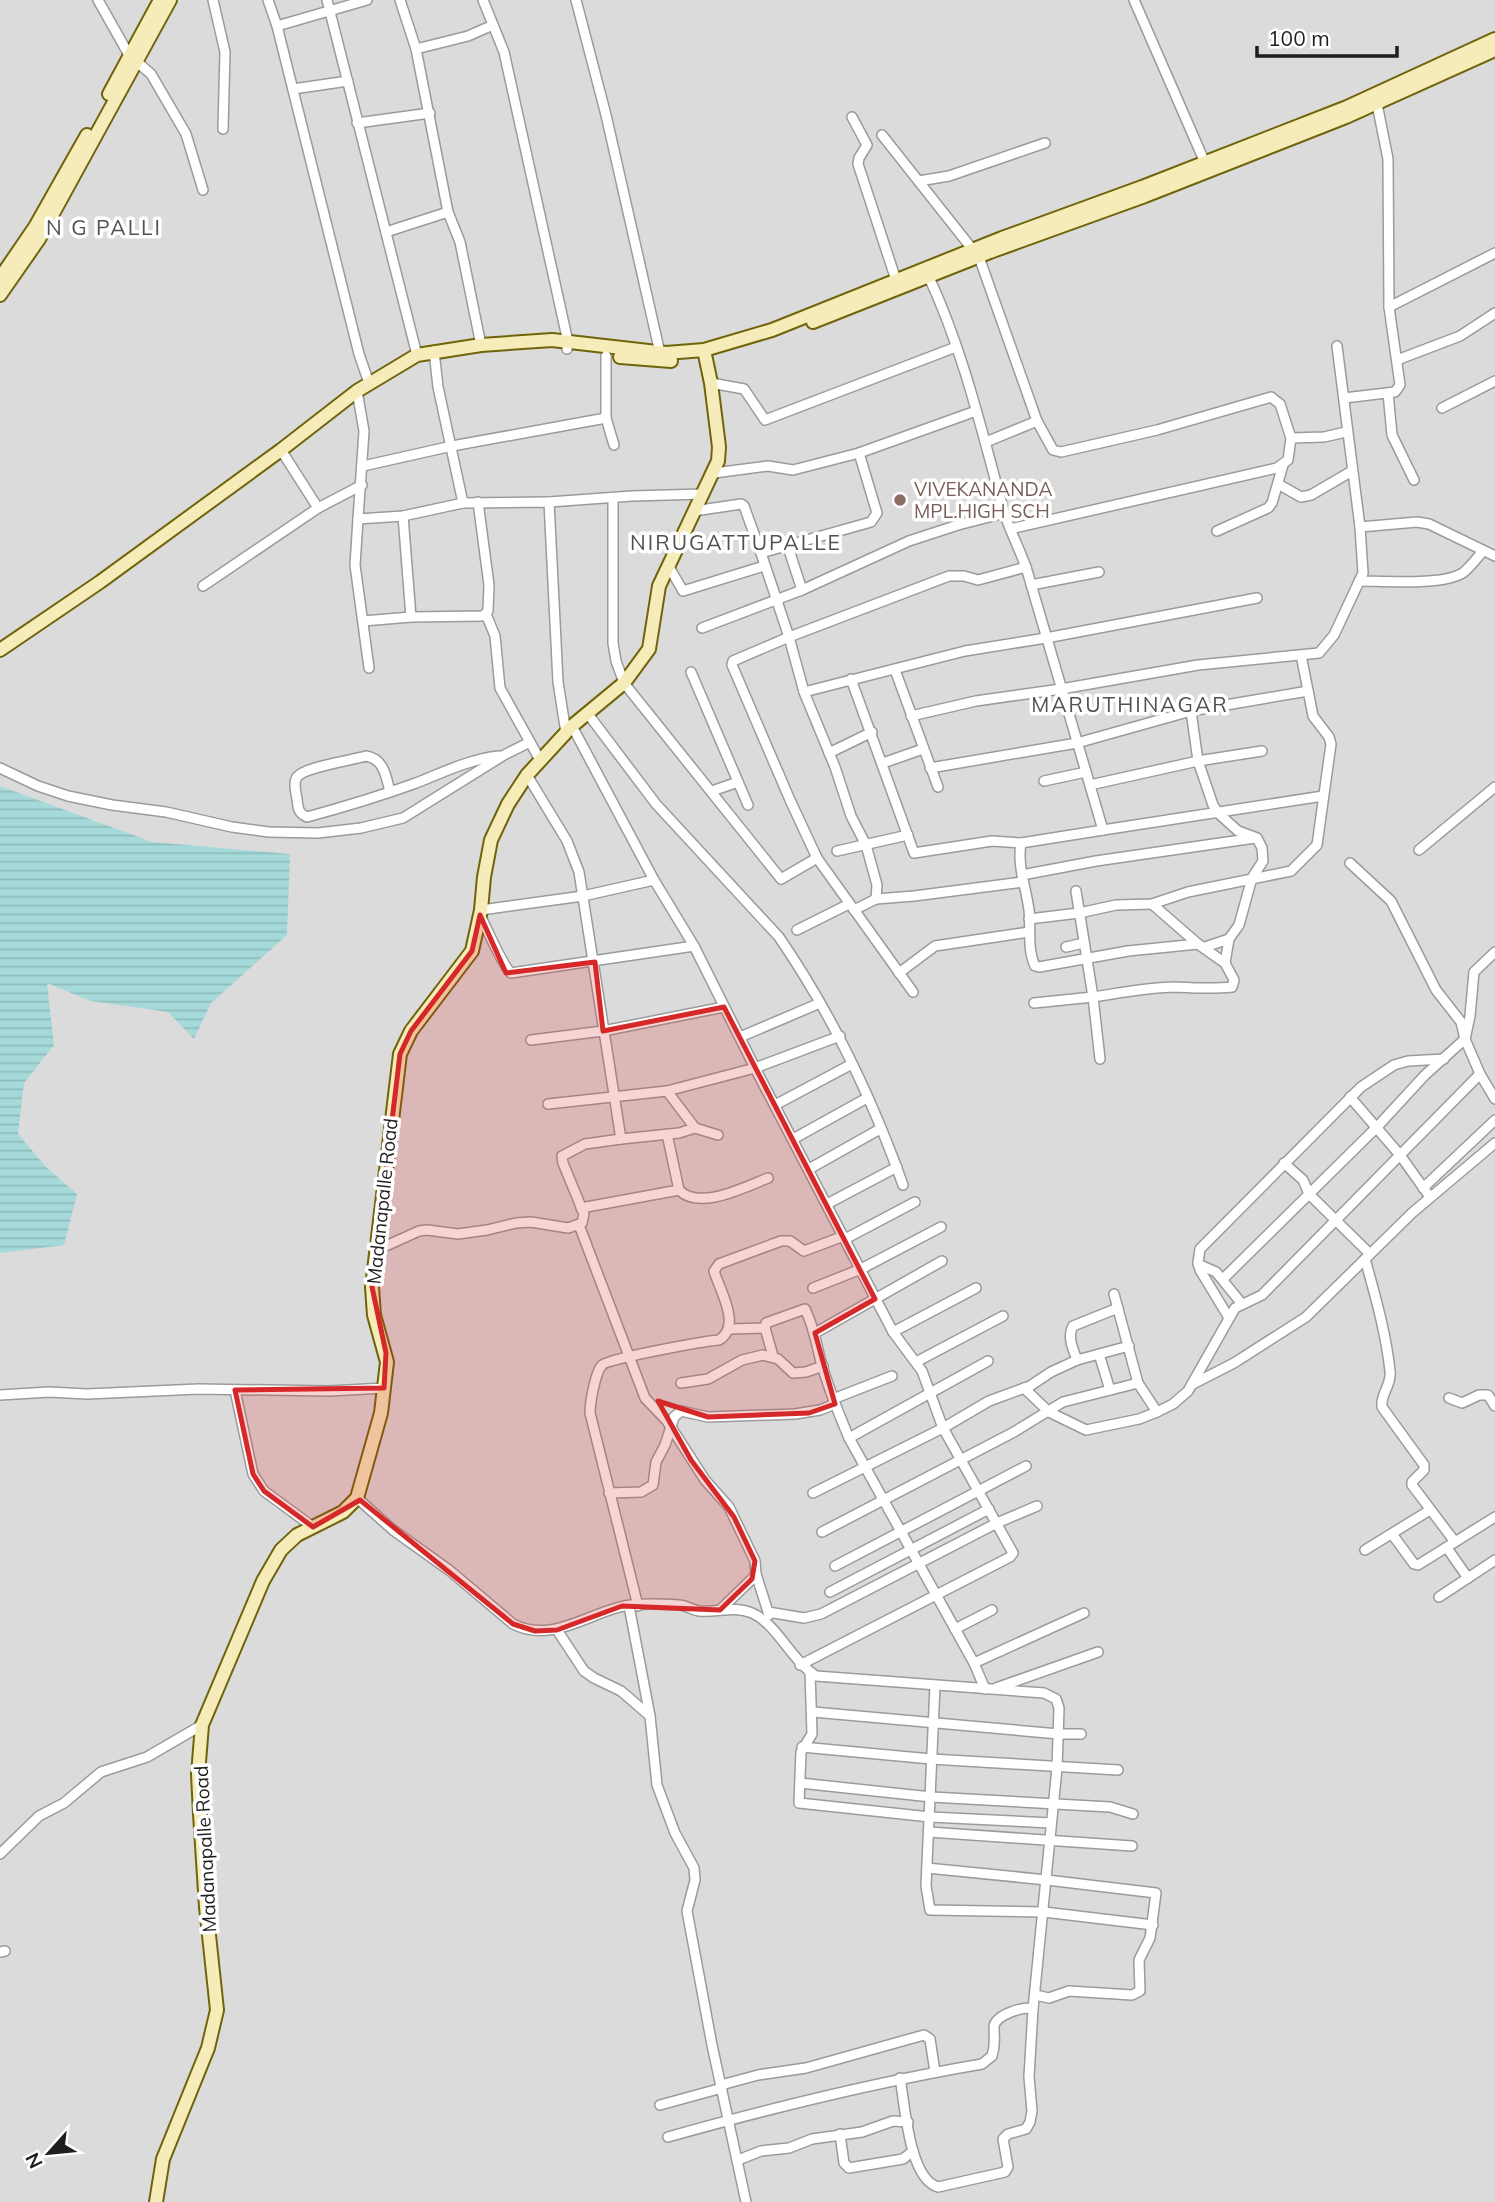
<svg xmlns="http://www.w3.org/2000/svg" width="1495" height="2202" font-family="Mulish,sans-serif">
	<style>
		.residential { fill: #dcdbdb }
		.water { fill: url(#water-rules) }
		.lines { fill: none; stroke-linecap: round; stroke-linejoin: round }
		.street-casing { stroke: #9b9b9b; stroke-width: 12 }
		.secondary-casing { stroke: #70640a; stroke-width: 16 }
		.street { stroke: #fff; stroke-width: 9 }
		.secondary { stroke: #f6ecba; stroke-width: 12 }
		.marked { fill: #d62828; fill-opacity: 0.2; stroke: #d62828; stroke-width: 5; stroke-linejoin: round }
		.education-dot { fill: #8d6e63; stroke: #fff; stroke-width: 2.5 }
		.labels { text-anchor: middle; stroke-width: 7; stroke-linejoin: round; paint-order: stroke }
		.education-label { font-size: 19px; fill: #785e54; stroke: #fff; text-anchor: start }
		.street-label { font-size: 19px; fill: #1e1e1e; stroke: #fff }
		.neighbourhood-label { font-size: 21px; letter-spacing: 2px; fill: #515151; stroke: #fff }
	</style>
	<defs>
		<pattern id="water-rules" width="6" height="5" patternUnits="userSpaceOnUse" patternTransform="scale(1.75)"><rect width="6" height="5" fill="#a6dada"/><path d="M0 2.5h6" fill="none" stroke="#8ebbbb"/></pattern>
	</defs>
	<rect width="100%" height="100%" fill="#eee9e4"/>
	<rect class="residential" x="0" y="0" width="1495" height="2202"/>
	<polygon class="water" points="0,786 152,842 290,854 287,935 211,1003 194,1039 168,1012 91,1001 47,983 54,1045 24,1083 18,1134 46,1167 77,1194 64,1245 0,1253"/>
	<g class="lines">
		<g class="street-casing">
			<g id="street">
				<polyline points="98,0 129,55 151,74 186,134 203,190"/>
				<polyline points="213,0 225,52 223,129"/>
				<polyline points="268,0 277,26 359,354 369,383"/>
				<polyline points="327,0 417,355"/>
				<polyline points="400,0 416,49 448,212 460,242 481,345"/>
				<polyline points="483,0 504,52 568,342 567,349"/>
				<polyline points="576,0 606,115 660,353"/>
				<polyline points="1134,0 1206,165"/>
				<polyline points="277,26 367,0"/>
				<polyline points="416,49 468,36 493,25"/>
				<polyline points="293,89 348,81"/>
				<polyline points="852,117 867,145 859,158 858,164 896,280"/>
				<polyline points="357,123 430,113"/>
				<polyline points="882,135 973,250"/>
				<polyline points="919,181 949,176 1045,143"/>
				<polyline points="386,232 448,212"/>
				<polyline points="979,257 1037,421 1053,450 1061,452 1157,430 1271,397 1280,404 1291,438"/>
				<polyline points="1389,307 1495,253"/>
				<polyline points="434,351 438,387 463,503 549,502 558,682 566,733"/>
				<polyline points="1397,360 1460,336 1495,313"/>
				<polyline points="711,383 744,389 765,420 956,347"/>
				<polyline points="357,391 364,431 358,519 403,516 463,503"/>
				<polyline points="1388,393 1392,435 1414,480"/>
				<polyline points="1344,398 1395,392 1400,385 1389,307 1388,159 1376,99"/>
				<polyline points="1442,408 1495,381"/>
				<polyline points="606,418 614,445"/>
				<polyline points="986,442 1037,421"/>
				<polyline points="281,450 318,508"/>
				<polyline points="363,466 452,446 606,418 606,356"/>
				<polyline points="714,473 768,466 793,470 859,453 976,411"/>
				<polyline points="1278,484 1301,497 1311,495 1352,471"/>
				<polyline points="613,498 613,643 616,661 624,683 781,879 817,858 790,800 732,665 733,661 789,637 949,576 964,576 978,580 1026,567"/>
				<polyline points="549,502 632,496 703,494"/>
				<polyline points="694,511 741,504 744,506 761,553"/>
				<polyline points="403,516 411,617 483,616 488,611 489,585 478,502"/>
				<polyline points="358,519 355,565 369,668"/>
				<polyline points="1360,527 1417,522 1429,524 1495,556"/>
				<polyline points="1010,529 1277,468 1288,460 1291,438 1324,437 1346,432"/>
				<polyline points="1217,531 1268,508 1272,503 1283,465"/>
				<polyline points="788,547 802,590"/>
				<polyline points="669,567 683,591 764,566"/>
				<path d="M1359 581C1383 581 1446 586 1464 572 1471 566 1477 558 1483 551"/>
				<polyline points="1031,585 1099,572"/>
				<polyline points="203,586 318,508 362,485"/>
				<polyline points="486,614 495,636 500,688 540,760"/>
				<polyline points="363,621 411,617"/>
				<polyline points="702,628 802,590 909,541 958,525 1005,513"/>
				<polyline points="895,670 938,787"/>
				<polyline points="691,672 748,805"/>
				<path d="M851 679 914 853 992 841 1021 843 1103 830 1026 567C1019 548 1010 531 1004 512 982 432 963 349 927 273"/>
				<polyline points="804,692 965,651 1046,638 1257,598"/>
				<polyline points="1191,711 1198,761 1213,805 1218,813 1238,831 1257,838 1262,848 1263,861 1252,878 1239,925 1229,939 1225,963"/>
				<path d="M588 714 656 804 779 937C831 1013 872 1098 903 1185"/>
				<polyline points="911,716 976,701 1061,689 1198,665 1319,653 1334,635 1363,573 1360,527 1337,346"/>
				<polyline points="572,726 654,880 694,946 755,1068 893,1332 922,1371 943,1428 1013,1553 1010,1557 800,1665"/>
				<polyline points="829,753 872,732"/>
				<polyline points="883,763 923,749"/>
				<polyline points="0,768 38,786 68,796 112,805 166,812 232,827 269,832 318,833 361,828 403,818 504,755 530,742"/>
				<polyline points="930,768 1077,743 1191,711 1308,691"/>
				<polyline points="527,775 567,841 579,872 621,1139 679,1133 695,1128 667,1091 755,1068 840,1036"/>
				<polyline points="1044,781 1086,772"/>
				<polyline points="1090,785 1198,761 1262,751"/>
				<polyline points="712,791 738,782"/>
				<path d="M390 792C386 776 384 759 366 756 353 760 304 767 297 777 293 783 296 793 297 799 298 808 298 813 307 817 344 807 380 796 416 783 444 772 470 759 499 756"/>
				<polyline points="1103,830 1323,796"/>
				<path d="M1021 843C1017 866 1026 887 1029 910 1031 928 1027 949 1035 966L1039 967 1128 951 1198 944"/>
				<polyline points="1419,850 1495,787"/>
				<polyline points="837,851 908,835"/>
				<polyline points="817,858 913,992"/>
				<polyline points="1350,863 1391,901 1436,990 1461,1022 1465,1039 1480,1074 1495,1099"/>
				<polyline points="1022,875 1096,861 1255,838"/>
				<path d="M1076 891 1093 997C1120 993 1149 987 1176 987 1196 988 1213 989 1232 987L1234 980 1225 963 1198 944 1152 904"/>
				<polyline points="876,899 914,896 1023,882"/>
				<polyline points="481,910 583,896 654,880"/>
				<polyline points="854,910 876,899 877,885 866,845 851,816 835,767 804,692 789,637 761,553 871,522 877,513 859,453"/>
				<path d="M480 915C486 927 504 968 511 973L694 946"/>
				<polyline points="1029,919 1079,913 1116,905 1152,904 1188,892 1291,871 1317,845 1331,744 1329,737 1313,716 1301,655"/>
				<polyline points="797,930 849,904"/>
				<polyline points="1066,947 1084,943"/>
				<polyline points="1205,947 1229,939"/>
				<polyline points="899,973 935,946 1029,932"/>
				<polyline points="1034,1003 1093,997 1100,1059"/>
				<polyline points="740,1037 820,1003"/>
				<polyline points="531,1040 603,1031 724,1007"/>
				<polyline points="1350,1097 1400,1155 1430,1197"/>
				<polyline points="548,1104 667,1091"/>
				<polyline points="775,1105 852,1064"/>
				<polyline points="695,1128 718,1135"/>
				<path d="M667 1134 679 1190C699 1211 745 1187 768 1178"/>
				<polyline points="793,1139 867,1098"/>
				<polyline points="1284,1163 1303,1180 1309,1194 1370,1254"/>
				<polyline points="809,1169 880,1129"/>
				<polyline points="1423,1188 1495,1120"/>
				<polyline points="827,1204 897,1167"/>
				<polyline points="581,1208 679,1190"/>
				<polyline points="579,1225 645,1398 667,1421 705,1480 729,1507 755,1561 756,1574 752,1579 720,1610"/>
				<polyline points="845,1239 915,1202"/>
				<polyline points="377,1250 419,1231 427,1230 458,1234 487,1230 516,1223 531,1222 568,1228 582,1223 584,1214 563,1163 562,1156 585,1144 621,1139"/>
				<path d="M1365 1259C1375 1295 1386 1333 1390 1371 1392 1385 1380 1394 1382 1407L1424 1465V1470L1412 1482V1485L1455 1542"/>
				<polyline points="1198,1264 1216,1272 1242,1304"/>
				<polyline points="1223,1279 1377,1127 1425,1075 1465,1039 1470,1016 1474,972 1495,952"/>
				<polyline points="813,1288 861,1269 941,1227"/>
				<polyline points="1114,1294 1138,1383 1157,1412"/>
				<polyline points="1229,1318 1200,1270 1198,1262 1200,1249 1361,1087 1394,1065 1408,1061 1444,1059"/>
				<polyline points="730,1329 765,1328"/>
				<polyline points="893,1332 976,1288"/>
				<polyline points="815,1333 942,1261"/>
				<polyline points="1099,1354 1110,1390"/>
				<path d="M773 1356 765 1328 766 1323 805 1309C813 1325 816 1341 820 1358 827 1385 838 1412 849 1438L974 1663 985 1689"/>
				<path d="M1077 1360C1073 1349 1067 1337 1073 1326L1118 1308"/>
				<polyline points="916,1362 1003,1316"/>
				<polyline points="681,1383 708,1379 742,1360 763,1355 778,1359 793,1373 806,1372 823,1366"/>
				<polyline points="1193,1384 1234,1363 1306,1317 1412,1213 1495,1143"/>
				<polyline points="1024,1388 1049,1412 1086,1430 1139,1419 1157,1412 1173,1404 1188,1391 1235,1308 1262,1295 1480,1074"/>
				<polyline points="235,1390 253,1474 264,1491 313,1527"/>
				<polyline points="0,1395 49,1392 87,1394 199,1389 329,1391 384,1388"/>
				<polyline points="1449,1398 1462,1403 1479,1395 1488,1395 1495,1406"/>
				<polyline points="833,1399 892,1376"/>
				<polyline points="849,1438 988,1361"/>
				<polyline points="609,1493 641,1492 653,1485 656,1462 665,1445 674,1417 681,1411 708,1417 795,1414 820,1410 835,1404"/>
				<polyline points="813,1493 943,1428 989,1401 1030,1386 1051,1372 1077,1360 1129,1346"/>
				<path d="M357 1498 393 1530 449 1570 513 1624C550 1643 584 1616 620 1607 634 1603 663 1604 679 1605 686 1605 692 1610 699 1611 718 1613 734 1605 752 1613 777 1624 791 1660 816 1676L1044 1693 1056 1699 1059 1708 1057 1768 1033 2009 1029 2077 1032 2111 1030 2122 1026 2129 1008 2134 1003 2139 1008 2167 1005 2172 938 2187C909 2179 905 2105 900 2078"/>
				<polyline points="822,1532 1014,1432 1063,1402 1138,1383"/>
				<polyline points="1392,1534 1414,1564 1418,1565 1495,1517"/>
				<polyline points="1447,1548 1468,1578"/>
				<polyline points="1365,1550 1430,1510"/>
				<polyline points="835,1566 1026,1466"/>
				<polyline points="756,1574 769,1615"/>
				<polyline points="830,1592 989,1509"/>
				<polyline points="1439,1597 1495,1560"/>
				<polyline points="629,1606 650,1716 657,1785 675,1833 694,1868 695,1880 687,1911 712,2045 746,2202"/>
				<path d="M638 1606 590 1413C590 1403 595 1373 602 1365 606 1359 705 1341 719 1340 742 1326 720 1291 714 1271L719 1264 781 1241H790L804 1251 844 1236"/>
				<polyline points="768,1612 804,1618 821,1614 997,1523 1037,1506"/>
				<polyline points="955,1629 992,1610"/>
				<polyline points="557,1630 584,1671 594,1678 621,1691 650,1716"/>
				<polyline points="974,1663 1084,1613"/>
				<polyline points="810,1672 812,1734 801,1752 799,1803 930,1817 1051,1823"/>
				<polyline points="935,1686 926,1886 930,1910 1044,1912 1153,1925"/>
				<polyline points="996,1688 1098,1652"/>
				<polyline points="813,1712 1059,1734 1081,1734"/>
				<polyline points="802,1747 931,1759 1118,1770"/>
				<polyline points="800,1783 931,1797 1110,1807 1133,1814"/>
				<polyline points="929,1832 1132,1846"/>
				<polyline points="0,1854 39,1816 64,1803 101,1772 147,1757 202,1725"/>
				<polyline points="927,1868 1047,1880 1156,1893 1150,1938 1139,1960 1140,1991 1132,1995 1069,1991 1049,1998 1035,1995"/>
				<polyline points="0,1952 5,1951"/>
				<polyline points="721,2085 758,2075 806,2068 924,2035 930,2039 935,2072"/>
				<polyline points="660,2105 722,2088"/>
				<polyline points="840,2134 844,2163 849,2168 903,2159 913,2151"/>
				<path d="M668 2137C771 2108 876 2082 982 2064L992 2056C996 2043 994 2039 994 2027 995 2015 1023 2006 1033 2009"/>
				<polyline points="738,2160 761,2151 789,2148 812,2139 862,2132 893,2121 908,2122"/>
			</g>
		</g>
		<g class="secondary-casing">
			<g id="secondary">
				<polyline points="109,94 160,0"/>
				<polyline points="0,278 35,227 87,135"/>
				<polyline points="0,295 39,239 170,0"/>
				<polyline points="813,322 990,252 1145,196 1346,117 1495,50"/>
				<polyline points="620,357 671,361"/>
				<polyline points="0,650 100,582 281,450 357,391 417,355 481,345 552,340 666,353 704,350 772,330 1002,238 1142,187 1347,107 1495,39"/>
				<polyline points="156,2202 163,2159 208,2048 217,2010 206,1907 200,1814 198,1774 202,1725 263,1581 281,1550 297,1535 343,1512 357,1498 381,1413 387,1362 374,1315 372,1287 400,1054 411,1031 472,951 481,910 484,877 491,840 508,804 527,775 572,726 624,683 649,649 659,586 718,461 719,447 711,383 704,350"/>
			</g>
		</g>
		<use href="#street" class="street"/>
		<use href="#secondary" class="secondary"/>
	</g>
	<path class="marked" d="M480 915 506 973 595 962 603 1031 724 1007 875 1299 815 1333 835 1404 809 1413 708 1417 658 1401 691 1460 734 1517 755 1561 752 1579 720 1610 622 1606 557 1630 535 1631 513 1624 360 1500 313 1527 264 1491 253 1474 235 1390 384 1388 386 1353 372 1287 400 1054 411 1031 472 951Z"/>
	<circle class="education-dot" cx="900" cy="500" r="7"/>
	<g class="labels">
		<g class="education-label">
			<text x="914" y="496">VIVEKANANDA<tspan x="914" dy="22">MPL.HIGH SCH</tspan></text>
		</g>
		<g class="street-label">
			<text transform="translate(382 1201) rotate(-84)" y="7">Madanapalle Road</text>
			<text transform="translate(205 1849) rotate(-93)" y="7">Madanapalle Road</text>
		</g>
		<g class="neighbourhood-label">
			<text x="104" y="235">N G PALLI</text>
			<text x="736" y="550">NIRUGATTUPALLE</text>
			<text x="1130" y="712">MARUTHINAGAR</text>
		</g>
	</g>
	<g transform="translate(49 2153) rotate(243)" stroke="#ffffff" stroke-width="5" paint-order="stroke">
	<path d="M0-5L12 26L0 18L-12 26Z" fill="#1e1e1e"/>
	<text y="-10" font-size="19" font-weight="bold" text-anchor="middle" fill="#1e1e1e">N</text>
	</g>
	<path d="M1257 46v10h140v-10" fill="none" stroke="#1e1e1e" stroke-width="3.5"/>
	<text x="1268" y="46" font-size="21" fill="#1e1e1e" stroke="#ffffff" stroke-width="5" paint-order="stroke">100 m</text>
</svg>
